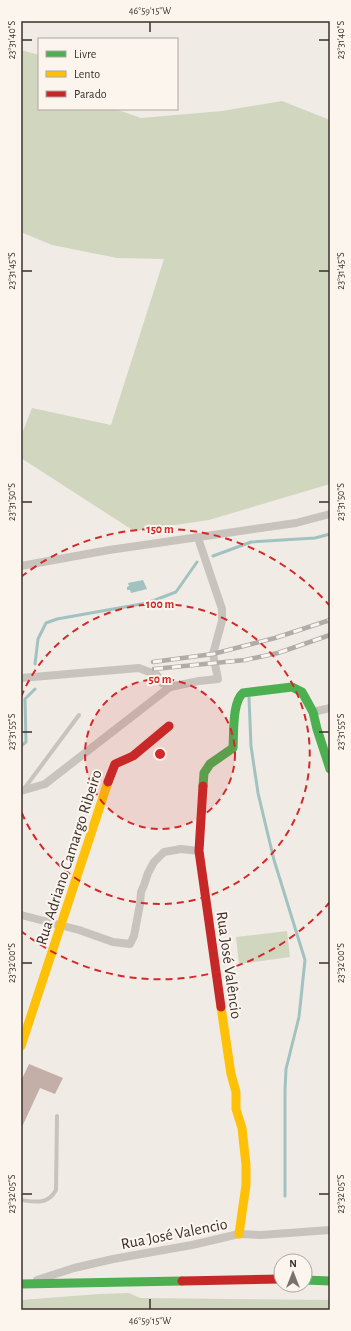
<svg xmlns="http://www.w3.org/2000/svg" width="351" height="1331" font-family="'Alegreya Sans',sans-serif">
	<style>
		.green { fill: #d1d6bf }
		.water { fill: #a1c2c1 }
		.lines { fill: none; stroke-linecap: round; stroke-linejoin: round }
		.stream { stroke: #a1c2c1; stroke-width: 3 }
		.building { fill: #c3afa7 }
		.lane { stroke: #c9c3be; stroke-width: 4 }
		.street { stroke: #c9c3be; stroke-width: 8 }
		.fast { stroke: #4caf50; stroke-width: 9 }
		.slow { stroke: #ffc107; stroke-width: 9 }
		.jam { stroke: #c62828; stroke-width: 9 }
		.rail-casing { stroke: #b1aca8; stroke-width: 4.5 }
		.rail { stroke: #fbf5ee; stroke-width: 3; stroke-dasharray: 9; stroke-linecap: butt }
		.ticks { fill: none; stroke: #3b302b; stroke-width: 1.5 }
		.ring { fill: none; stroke: #d62828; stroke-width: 2; stroke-dasharray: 7 5 }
		.labels { text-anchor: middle; stroke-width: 4; stroke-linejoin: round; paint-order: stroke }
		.street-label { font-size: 16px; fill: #3b302b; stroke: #fbf5ee }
		.centre { fill: #d62828; stroke: #fbf5ee; stroke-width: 2 }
		.ring-label { font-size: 12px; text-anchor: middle; font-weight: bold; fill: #d62828; stroke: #fbf5ee; stroke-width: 4; stroke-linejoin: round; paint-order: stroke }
		.neatline { fill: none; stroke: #3b302b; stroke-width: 1.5 }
		.ticks-label { font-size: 10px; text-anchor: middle; fill: #3b302b }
	</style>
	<rect width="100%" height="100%" fill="#f0ebe5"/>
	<g class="green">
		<polygon points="21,50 39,55 39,109 115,109 141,118 222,111 282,101 330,120 330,484 209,520 134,531 21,458 21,436 32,408 111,425 164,259 117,258 52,245 21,232"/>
		<polygon points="287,931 290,957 239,964 236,937"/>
		<polygon points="129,1293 140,1298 330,1300 330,1310 21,1310 21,1300 99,1294"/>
	</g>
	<polygon class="water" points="143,580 147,589 131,593 130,590 127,590 127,587 129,586 128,583"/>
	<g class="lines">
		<g class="stream">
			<polyline points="213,556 251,542 315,538 330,534"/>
			<polyline points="35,664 38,639 46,623 57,619 147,603 176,592 197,562"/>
			<polyline points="249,698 251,746 258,793 274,860 305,960 299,1017 286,1069 285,1090 285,1196"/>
			<polyline points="21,746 26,742 25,699 35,689"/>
		</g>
	</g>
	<polygon class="building" points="29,1064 63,1078 55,1094 40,1088 21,1129 21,1081"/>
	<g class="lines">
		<g class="lane">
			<polyline points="24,789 79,715"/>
			<path d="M21 1200C35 1202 48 1205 56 1190L57 1116"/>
		</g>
		<g class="street">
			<polyline points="21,566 109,550 296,523 330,514"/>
			<polyline points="21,678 139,668 157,675 162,683 170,687 199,681 218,679 213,654 222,621 222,609 198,538"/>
			<polyline points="313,712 330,708"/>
			<polyline points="21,791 45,784 170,687"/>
			<polyline points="21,915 79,930 113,942 130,944 134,936 140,904 141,892 144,885 148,873 154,862 164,852 181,849 199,851"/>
			<polyline points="37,1280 74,1268 113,1259 192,1245 239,1234 261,1235 330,1230"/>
		</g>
		<g class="fast">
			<path d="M203 786 204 773 210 764 233 748C234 734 232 702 243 693L292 687 302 692 313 712 317 729 330 769"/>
			<polyline points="305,1280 330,1281"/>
			<polyline points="21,1284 182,1281"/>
		</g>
		<g class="slow">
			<polyline points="221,1007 231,1074 236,1092 236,1109 242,1128 246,1165 246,1185 239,1234"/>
			<polyline points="21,1046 108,782"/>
		</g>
		<g class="jam">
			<polyline points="108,782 115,764 133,756 169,726"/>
			<polyline points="203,786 199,851 221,1007"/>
			<polyline points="182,1281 281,1279"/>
		</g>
		<g class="rail-casing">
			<g id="rail">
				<polyline points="153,662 213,654 275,638 330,620"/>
				<polyline points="154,669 245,660 278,653 330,635"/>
			</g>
		</g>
		<use href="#rail" class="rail"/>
	</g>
	<path class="ticks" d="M150 22V32M22 40H32M319 40H329M22 271H32M319 271H329M22 502H32M319 502H329M22 732H32M319 732H329M22 963H32M319 963H329M22 1194H32M319 1194H329M150 1299V1309"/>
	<circle cx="160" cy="754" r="75" fill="#d62828" fill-opacity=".12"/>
	<g class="ring">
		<circle cx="160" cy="754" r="75"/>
		<path d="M21 697A150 150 0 1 1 21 811"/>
		<path d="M330 902A225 225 0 0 1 21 931M21 577A225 225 0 0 1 330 606"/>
	</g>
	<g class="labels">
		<g class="street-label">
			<text transform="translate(68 857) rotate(-72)" y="6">Rua Adriano Camargo Ribeiro</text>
			<text transform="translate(230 965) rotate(82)" y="6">Rua José Valêncio</text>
			<text transform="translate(174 1233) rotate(-11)" y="6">Rua José Valencio</text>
		</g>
	</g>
	<circle cx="160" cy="754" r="6" class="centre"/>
	<g class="ring-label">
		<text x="160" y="533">150 m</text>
		<text x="160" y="608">100 m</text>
		<text x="160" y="683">50 m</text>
	</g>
	<rect width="351" height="1331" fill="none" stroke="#fbf5ee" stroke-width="44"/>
	<rect x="38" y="38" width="140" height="72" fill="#fbf5ee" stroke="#aea6a0"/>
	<rect x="46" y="51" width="20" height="6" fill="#4caf50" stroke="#aea6a0"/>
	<text x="74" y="58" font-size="12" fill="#3b302b">Livre</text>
	<rect x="46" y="71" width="20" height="6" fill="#ffc107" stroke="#aea6a0"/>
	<text x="74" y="78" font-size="12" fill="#3b302b">Lento</text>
	<rect x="46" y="91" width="20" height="6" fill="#c62828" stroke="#aea6a0"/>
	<text x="74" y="98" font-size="12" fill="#3b302b">Parado</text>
	<g transform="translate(293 1273)"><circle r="19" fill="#fbf5ee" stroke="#aea6a0"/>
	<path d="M0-3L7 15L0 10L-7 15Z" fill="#7a716c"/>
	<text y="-6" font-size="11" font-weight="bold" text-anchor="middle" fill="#3b302b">N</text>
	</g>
	<rect x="22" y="22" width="307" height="1287" class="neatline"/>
	<g class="ticks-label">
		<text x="150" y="14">46°59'15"W</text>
		<text transform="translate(11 40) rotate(-90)" y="4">23°31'40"S</text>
		<text transform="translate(340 40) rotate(-90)" y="4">23°31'40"S</text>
		<text transform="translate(11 271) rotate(-90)" y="4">23°31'45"S</text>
		<text transform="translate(340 271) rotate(-90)" y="4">23°31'45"S</text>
		<text transform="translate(11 502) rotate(-90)" y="4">23°31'50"S</text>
		<text transform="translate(340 502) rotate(-90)" y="4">23°31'50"S</text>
		<text transform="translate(11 732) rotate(-90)" y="4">23°31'55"S</text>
		<text transform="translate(340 732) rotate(-90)" y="4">23°31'55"S</text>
		<text transform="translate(11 963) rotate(-90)" y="4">23°32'00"S</text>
		<text transform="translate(340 963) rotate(-90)" y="4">23°32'00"S</text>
		<text transform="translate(11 1194) rotate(-90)" y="4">23°32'05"S</text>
		<text transform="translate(340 1194) rotate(-90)" y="4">23°32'05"S</text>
		<text x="150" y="1324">46°59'15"W</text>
	</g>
</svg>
